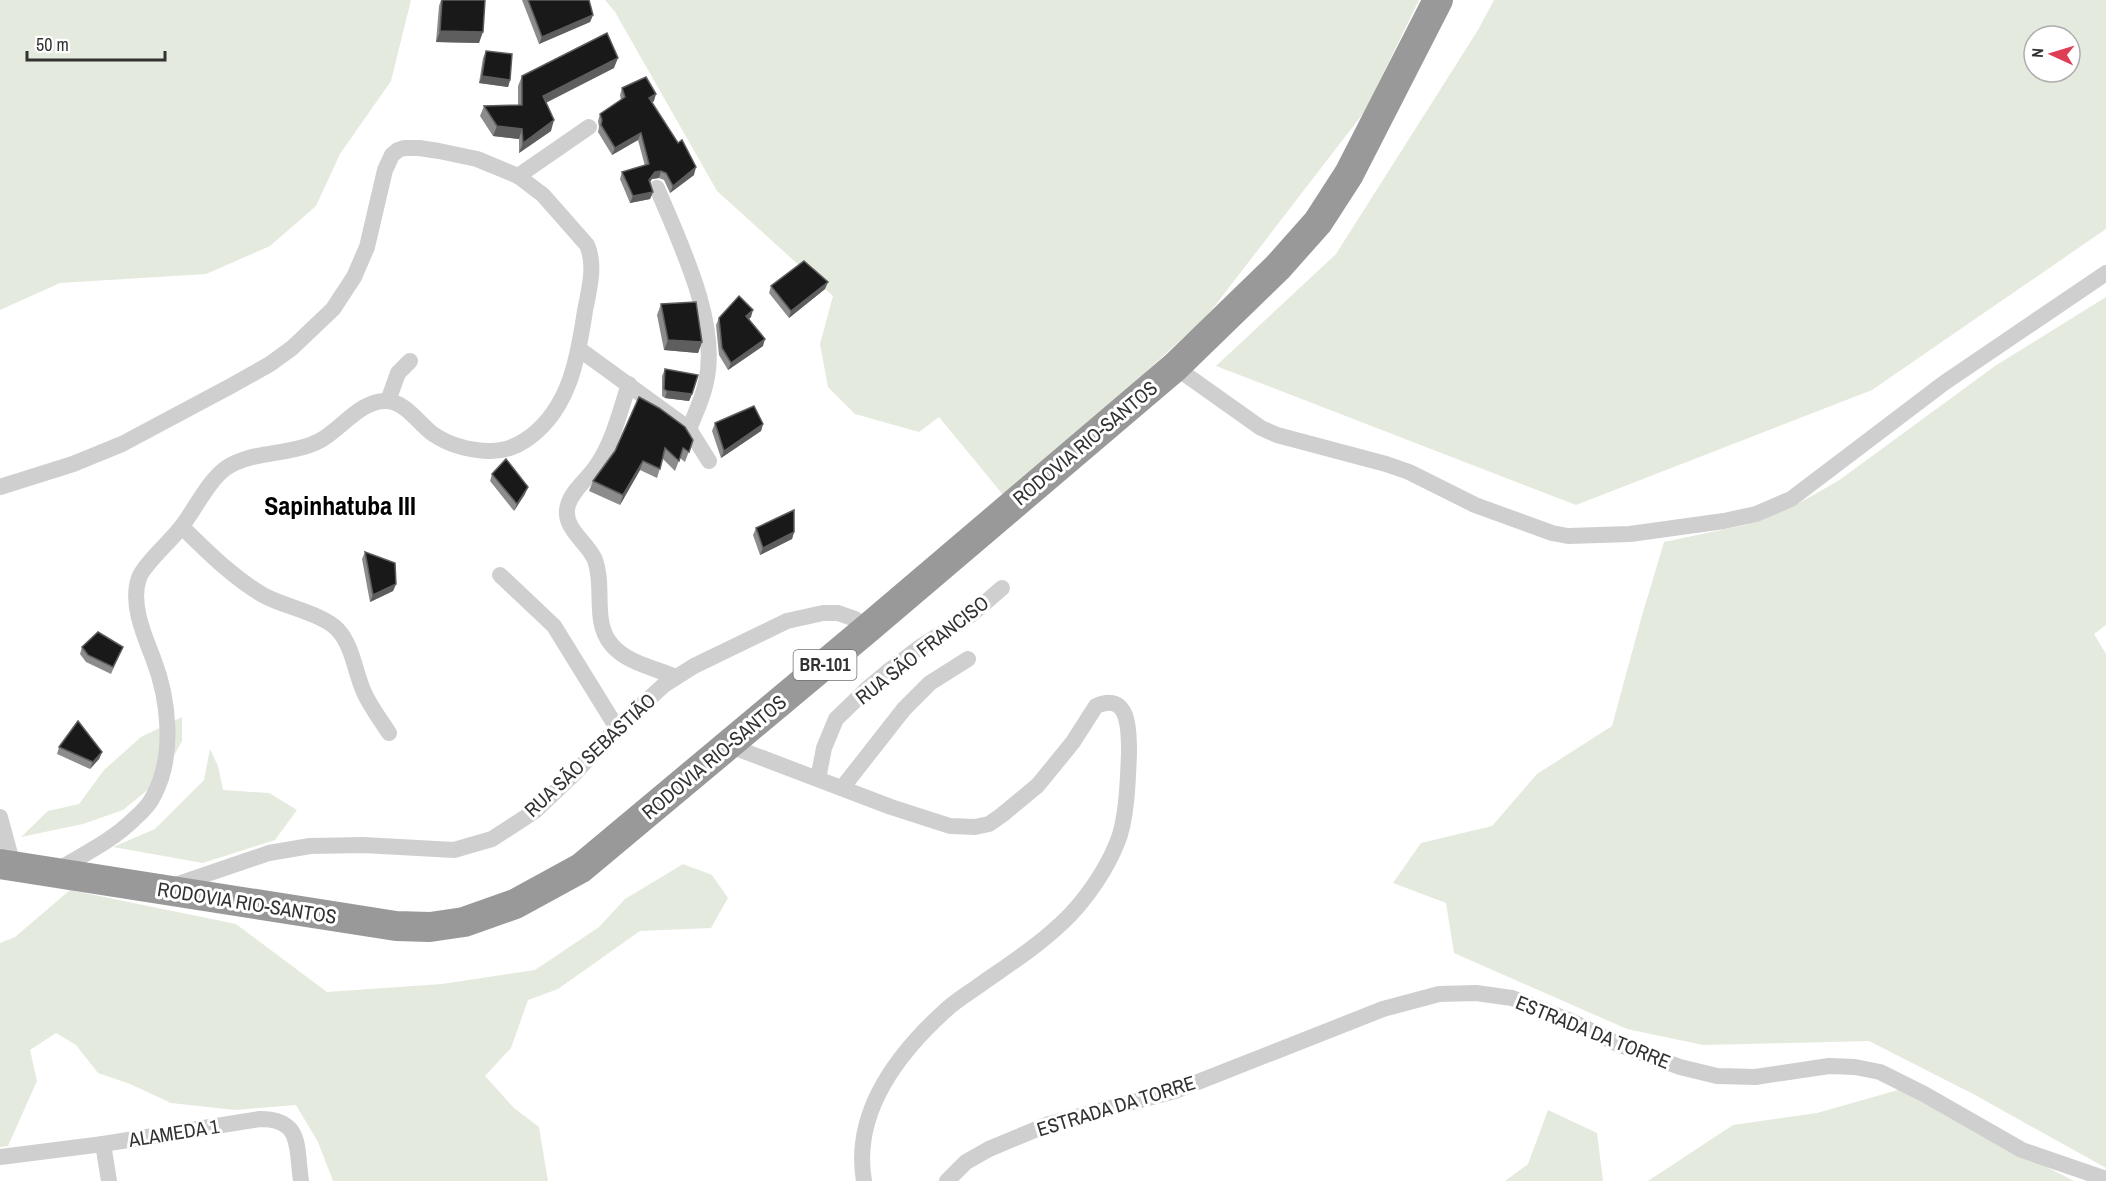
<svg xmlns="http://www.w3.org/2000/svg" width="2106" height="1181" font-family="'Archivo Narrow',sans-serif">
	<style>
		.green { fill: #e5eade; fill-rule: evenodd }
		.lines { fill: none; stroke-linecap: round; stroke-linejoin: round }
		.street { stroke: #cfcfcf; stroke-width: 16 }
		.highway { stroke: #999; stroke-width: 30 }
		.wall { fill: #8c8c8c }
		.shaded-wall { fill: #5e5e5e }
		.building { fill: #191919; stroke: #5e5e5e; stroke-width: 1.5 }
		.labels { text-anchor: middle; stroke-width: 6; stroke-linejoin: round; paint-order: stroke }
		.shield { fill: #fff; stroke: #707070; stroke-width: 1.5 }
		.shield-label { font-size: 18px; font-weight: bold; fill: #323232 }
		.street-label { font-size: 20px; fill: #323232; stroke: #fff }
		.district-label { font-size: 26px; font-weight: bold; fill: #000; stroke: #fff }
	</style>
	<rect width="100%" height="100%" fill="#fff"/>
	<g class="green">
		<polygon points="0,0 411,0 391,81 340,154 316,206 270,246 206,274 60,283 0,310"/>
		<polygon points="605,0 1419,0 1365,111 1207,316 1066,445 1004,496 939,417 919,432 855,414 828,387 820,344 833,296 717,191 615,12"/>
		<path d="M1494 0H2106V229L1872 390 1576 505 1216 366 1336 254 1478 30ZM2034 36H2070V72H2034Z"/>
		<polygon points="2106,297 2106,625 2094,634 2106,654 2106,1168 1975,1095 1869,1041 1703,1045 1627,1029 1454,953 1446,903 1393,883 1421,843 1492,826 1537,774 1612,726 1641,619 1664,542 1745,525 1792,507 1838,481 1995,366"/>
		<polygon points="182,717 182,741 161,779 123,810 83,824 21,837 48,811 79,804 104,770 141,737"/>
		<polygon points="210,749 218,766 223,790 269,793 297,810 275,840 203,863 113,847 155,829 204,780"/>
		<polygon points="683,864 712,875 728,898 711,928 640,931 558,989 528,1000 511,1048 485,1076 514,1108 539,1127 548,1181 333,1181 318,1142 296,1105 235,1110 171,1103 130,1084 98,1073 76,1045 56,1033 30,1050 37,1081 8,1146 0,1147 0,943 15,937 70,890 236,924 327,992 442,984 535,970 599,927 625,899"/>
		<polygon points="1912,1086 2029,1158 2074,1181 1648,1181 1733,1125 1817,1113"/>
		<polygon points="1548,1110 1597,1133 1603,1181 1505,1181 1528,1164"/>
	</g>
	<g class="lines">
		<g class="street">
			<polyline points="518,176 589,127"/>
			<path d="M657 188C679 241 720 323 706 382 703 398 695 414 689 429"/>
			<polyline points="579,349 689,429 709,461"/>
			<polyline points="1175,367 1261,428 1277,435 1386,464 1409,472 1475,505 1552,533 1568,536 1630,534 1724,521 1756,514 1791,499 1944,383 2106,273"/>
			<path d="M629 384C620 411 613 442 597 465 589 478 572 490 568 505 561 528 588 542 595 560 605 587 592 621 611 644 626 663 655 668 676 677"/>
			<polyline points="388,401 398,373 410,361"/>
			<path d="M0 487 73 464 122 444 229 387 270 364 292 348 333 309 354 277 367 247 385 170 392 155 398 150 404 148H419L439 151 477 159 518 176 543 195 587 245C596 266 589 289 585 311 578 357 570 407 530 437 518 446 503 452 487 451 468 450 449 445 433 434 419 424 406 402 387 401 362 399 341 429 321 440 292 456 252 450 226 468 209 480 195 509 182 526 172 540 144 564 139 578 130 603 144 635 153 658 169 699 175 755 154 795 150 804 141 813 134 819 112 841 82 855 56 871"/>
			<path d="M182 527C207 551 232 577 263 595 284 607 322 613 338 630 352 645 355 671 363 690 369 705 380 719 389 733"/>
			<polyline points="500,575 554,626 617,728"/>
			<path d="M728 745 891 807 950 826 975 827 989 824 1002 815 1038 785 1073 742 1096 706C1130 691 1129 732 1129 753 1128 778 1127 820 1117 843 1107 868 1089 895 1070 915 1043 943 1008 965 977 987 967 994 956 1001 947 1009 899 1052 852 1112 864 1181"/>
			<polyline points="818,779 824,748 836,719 867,689 891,669 920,647 972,614 1002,588"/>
			<polyline points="842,788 904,709 930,683 968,659"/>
			<polyline points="0,817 13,865"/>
			<polyline points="172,886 269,853 310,846 363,845 454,850 492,839 535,811 573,775 617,728 664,685 694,666 787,621 823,613 838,613 855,619 867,629"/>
			<polyline points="103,1144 109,1181"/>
			<path d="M0 1157 103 1144 260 1119C303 1119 296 1148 301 1181"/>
			<polyline points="947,1181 966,1162 989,1149 1049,1124 1175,1091 1383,1009 1439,994 1476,993 1512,998 1571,1021 1620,1045 1680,1067 1717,1076 1755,1077 1829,1066 1855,1067 1880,1072 1924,1094 2022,1150 2106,1179"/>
		</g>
		<polyline class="highway" points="0,864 396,926 430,927 464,922 515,904 581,868 867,629 1175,367 1278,267 1318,222 1349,174 1438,0"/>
	</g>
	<g class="wall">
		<polygon points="441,0 485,0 479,43 436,42 439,6"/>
		<polygon points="522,0 589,0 593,15 590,22 539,44"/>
		<polygon points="486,51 510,80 508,87 479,83 483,58"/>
		<polygon points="614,68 546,103 551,131 519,153 519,139 493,136 480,116 484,106 518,105 518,86 522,76"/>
		<polygon points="622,88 654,101 652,102 694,175 670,193 664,180 659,178 652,179 650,182 653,192 650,199 630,203 620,179 622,172 645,166 638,140 612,155 598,132 599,127 598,121 600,114 621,100 620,95"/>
		<polygon points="771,286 825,289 789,318 769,293"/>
		<polygon points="661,304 702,342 698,353 664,350 657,315"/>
		<polygon points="751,317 749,319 763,346 728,370 719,355 716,325 719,318"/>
		<polygon points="665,369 692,394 689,401 665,398 662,396 662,376"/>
		<polygon points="659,408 693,440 685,462 680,458 675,471 663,459 657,478 640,470 620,505 589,491 593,481"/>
		<polygon points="715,423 763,424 761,431 721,458 712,431"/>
		<polygon points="492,474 525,494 514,511 490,481"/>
		<polygon points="756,528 794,532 792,539 760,555 753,535"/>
		<polygon points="365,552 396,584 393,591 370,602 362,559"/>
		<polygon points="82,647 123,647 111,674 86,662 80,654"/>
		<polygon points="59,747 102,752 99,759 90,769 57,754"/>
	</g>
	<g class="shaded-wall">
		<polygon points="593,15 590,22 539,44 542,37"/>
		<polygon points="440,31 483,32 479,43 436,42"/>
		<polygon points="618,58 614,68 539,106 543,96"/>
		<polygon points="482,76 510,80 508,87 479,83"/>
		<polygon points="656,94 654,101 647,106 649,98"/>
		<polygon points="554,120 551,131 519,153 523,143"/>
		<polygon points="497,126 522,129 519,139 493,136"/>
		<polygon points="641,133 638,140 612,155 615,148"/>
		<polygon points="696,167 694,175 670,193 673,186"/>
		<polygon points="661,171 659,178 652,179 647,187 649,180 655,172"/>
		<polygon points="653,192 650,199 630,203 633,196"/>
		<polygon points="828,282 825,289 789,318 791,311"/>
		<polygon points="753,310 751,317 744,323 746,316"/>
		<polygon points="765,339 763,346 728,370 731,363"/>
		<polygon points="668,340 702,342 698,353 664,350"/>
		<polygon points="667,391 692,394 689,401 665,398"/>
		<polygon points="763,424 761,431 721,458 724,451"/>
		<polygon points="643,461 640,470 620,505 623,495"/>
		<polygon points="528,487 525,494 514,511 517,504"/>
		<polygon points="794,532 792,539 760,555 763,548"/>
		<polygon points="396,584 393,591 370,602 373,595"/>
		<polygon points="102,752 99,759 90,769 93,762"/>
	</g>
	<g class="building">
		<polygon points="442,0 485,0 483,32 440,31"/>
		<polygon points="528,0 589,0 593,15 542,37"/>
		<polygon points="607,33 618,58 543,96 554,120 523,143 522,129 497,126 484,106 522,105 522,76"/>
		<polygon points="486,51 512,54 510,80 482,76"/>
		<polygon points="646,77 656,94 649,98 678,143 682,140 696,167 673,186 666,173 661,171 655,172 649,180 653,192 633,196 622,172 649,164 641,133 615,148 601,125 602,120 600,114 625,97 622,88"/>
		<polygon points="804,261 828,282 791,311 771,286"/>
		<polygon points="739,296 753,310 746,316 765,339 731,363 722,348 719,318"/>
		<polygon points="696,302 702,342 668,340 661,304"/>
		<polygon points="665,369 698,375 692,394 667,391 664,389"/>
		<polygon points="639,397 659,408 685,427 693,440 689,452 683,448 679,461 665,448 660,469 643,461 623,495 593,481 615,451"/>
		<polygon points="754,406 763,424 724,451 715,423"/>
		<polygon points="506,459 528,487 517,504 492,474"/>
		<polygon points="794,510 794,532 763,548 756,528"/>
		<polygon points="365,552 395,563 396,584 373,595"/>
		<polygon points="98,632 123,647 113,667 88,655 82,647"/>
		<polygon points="78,721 102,752 93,762 59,747"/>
	</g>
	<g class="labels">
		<rect class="shield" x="793.5" y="650" width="63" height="30" rx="4.5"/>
		<g class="shield-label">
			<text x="825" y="671">BR-101</text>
		</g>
		<g class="street-label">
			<text transform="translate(1085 443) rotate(-40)" y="7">RODOVIA RIO-SANTOS</text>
			<text transform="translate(922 650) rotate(-38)" y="7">RUA SÃO FRANCISO</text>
			<text transform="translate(590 755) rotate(-43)" y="7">RUA SÃO SEBASTIÃO</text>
			<text transform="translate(714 757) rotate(-40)" y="7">RODOVIA RIO-SANTOS</text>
			<text transform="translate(247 903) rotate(9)" y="7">RODOVIA RIO-SANTOS</text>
			<text transform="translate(1593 1032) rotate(22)" y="7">ESTRADA DA TORRE</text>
			<text transform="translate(1116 1106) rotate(-17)" y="7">ESTRADA DA TORRE</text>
			<text transform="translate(174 1133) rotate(-9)" y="7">ALAMEDA 1</text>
		</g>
		<g class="district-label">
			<text x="340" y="515">Sapinhatuba III</text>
		</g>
	</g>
	<g transform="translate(2052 54) rotate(274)"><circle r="28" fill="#ffffff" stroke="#adadad" stroke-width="1.5"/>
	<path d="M0-4.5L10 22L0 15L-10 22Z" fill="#df3d53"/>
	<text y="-9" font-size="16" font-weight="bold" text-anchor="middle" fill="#323232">N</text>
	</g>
	<path d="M27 51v9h138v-9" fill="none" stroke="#323232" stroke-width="3"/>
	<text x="36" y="51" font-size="18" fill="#323232" stroke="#ffffff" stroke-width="4.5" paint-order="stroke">50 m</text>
</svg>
